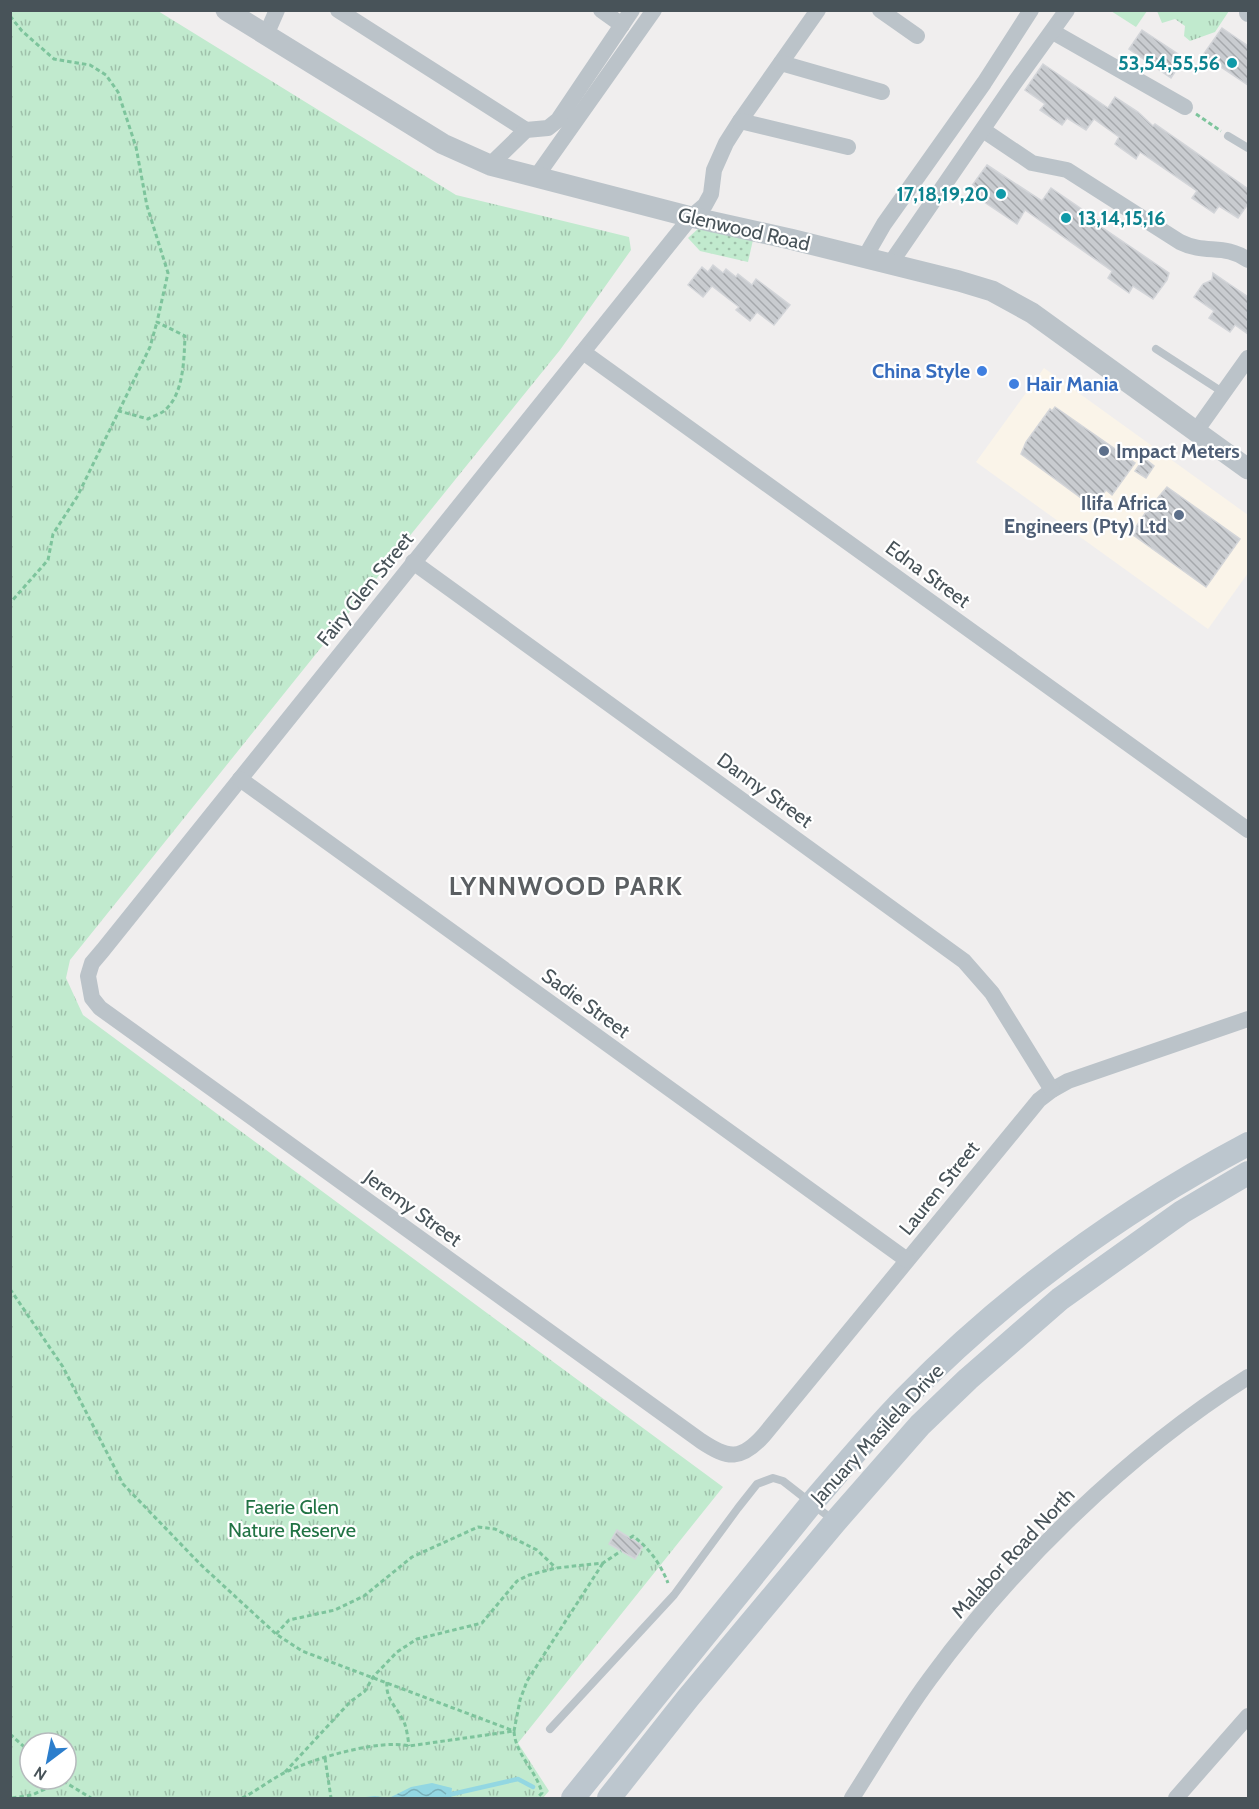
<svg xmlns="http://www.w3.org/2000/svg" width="1259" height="1809" font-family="Cabin,sans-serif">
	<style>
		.commercial { fill: #faf4e9 }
		.grass { fill: url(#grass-dots) }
		.park { fill: url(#park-tufts); fill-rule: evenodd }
		.pitch { fill: #c1eace }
		.water { fill: url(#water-waves) }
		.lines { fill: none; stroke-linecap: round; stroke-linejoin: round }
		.stream { stroke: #93d7e2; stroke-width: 4.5 }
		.building { fill: url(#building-back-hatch); stroke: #d3d5d9; stroke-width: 1.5 }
		.path { stroke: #7dc49c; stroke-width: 3; stroke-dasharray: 4.5 3; stroke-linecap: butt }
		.service { stroke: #bbc3c9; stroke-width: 8 }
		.minor { stroke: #bbc3c9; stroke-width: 16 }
		.tertiary { stroke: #bbc3c9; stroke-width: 21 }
		.secondary { stroke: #bcc6ce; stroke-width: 24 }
		.culture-dot { fill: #0f9aa8; stroke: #fff; stroke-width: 2 }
		.shop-dot { fill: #3f7fe0; stroke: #fff; stroke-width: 2 }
		.service-dot { fill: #5c6f8a; stroke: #fff; stroke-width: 2 }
		.labels { text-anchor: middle; stroke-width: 4.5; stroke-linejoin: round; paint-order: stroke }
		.culture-label { font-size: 20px; font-weight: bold; fill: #0d838f; stroke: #fff; text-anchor: end }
		.street-label { font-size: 20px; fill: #485359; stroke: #fff }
		.shop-label { font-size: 20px; font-weight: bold; fill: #366cbe; stroke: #fff; text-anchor: end }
		.service-label { font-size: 20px; font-weight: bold; fill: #4e5e75; stroke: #fff; text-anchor: start }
		.park-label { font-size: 20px; fill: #217344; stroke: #fff }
		.district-label { font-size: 26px; font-weight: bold; letter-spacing: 1.5px; fill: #5b5f62; stroke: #fff }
	</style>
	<defs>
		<pattern id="grass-dots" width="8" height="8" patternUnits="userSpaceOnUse" patternTransform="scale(1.5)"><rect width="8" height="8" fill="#c1eace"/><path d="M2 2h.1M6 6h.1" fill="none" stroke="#9fc0aa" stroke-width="1.8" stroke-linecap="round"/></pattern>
		<pattern id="park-tufts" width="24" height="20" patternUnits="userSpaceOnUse" patternTransform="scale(1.5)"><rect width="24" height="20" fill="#c1eace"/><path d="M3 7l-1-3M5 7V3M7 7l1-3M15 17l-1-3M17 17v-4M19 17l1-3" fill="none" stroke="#9fc0aa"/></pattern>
		<pattern id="water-waves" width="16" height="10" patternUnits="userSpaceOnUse" patternTransform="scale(1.5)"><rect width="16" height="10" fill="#93d7e2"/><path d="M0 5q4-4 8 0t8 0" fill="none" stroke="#7ab1ba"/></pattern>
		<pattern id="building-back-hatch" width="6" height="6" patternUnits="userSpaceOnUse" patternTransform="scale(1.5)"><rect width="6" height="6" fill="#c9ccd0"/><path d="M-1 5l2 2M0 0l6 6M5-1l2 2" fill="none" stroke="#a5a8ac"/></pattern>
	</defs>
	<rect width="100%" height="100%" fill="#f0eeee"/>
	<polygon class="commercial" points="1044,368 1248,515 1248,573 1208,629 976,462"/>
	<polygon class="grass" points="700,227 755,231 748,262 700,251 688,238"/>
	<g class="park">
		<path d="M11 11H158L456 195 629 237 631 250 560 350 404 543 401 542 390 555 385 557 389 563 70 960 66 978 83 1015 723 1487 518 1743 549 1791 543 1798H11ZM30 1743H66V1779H30Z"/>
		<polygon points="1157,11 1229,11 1215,32 1190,41 1184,36 1185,26 1175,19 1162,23"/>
	</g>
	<polygon class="pitch" points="1111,11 1147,11 1136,27"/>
	<polygon class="water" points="432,1783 452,1788 451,1798 356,1798 375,1796 389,1798 411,1787"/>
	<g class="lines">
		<polyline class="stream" points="448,1795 518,1779 533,1787"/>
	</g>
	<g class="building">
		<polygon points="1222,28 1248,46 1248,85 1203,55"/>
		<polygon points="1142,30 1184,58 1171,78 1129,49"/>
		<polygon points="1043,64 1108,108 1115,97 1138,112 1153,126 1155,124 1248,189 1248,204 1238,218 1219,206 1214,213 1192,198 1197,191 1140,152 1136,159 1115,144 1119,137 1094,119 1086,130 1067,118 1062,125 1040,110 1045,104 1025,90"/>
		<polygon points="987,165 1042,201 1051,188 1099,221 1097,224 1169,273 1167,280 1153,299 1133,286 1129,293 1108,278 1112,271 1025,210 1017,224 968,191"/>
		<polygon points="713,265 723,273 726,269 736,277 738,274 752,285 756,279 790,305 774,325 757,312 750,321 736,310 739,307 712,286 703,297 688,285 702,267 708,272"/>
		<polygon points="1213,273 1248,297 1248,334 1235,325 1230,332 1209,318 1214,311 1194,297 1203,284 1212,280"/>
		<polygon points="1055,407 1135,463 1112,495 1106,490 1096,503 1095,502 1092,506 1021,454 1026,442 1050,409 1052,411"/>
		<polygon points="1144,458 1154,466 1146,478 1135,471"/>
		<polygon points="1167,487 1240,539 1206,587 1133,535 1136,532 1134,530 1146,512"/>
		<polygon points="617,1530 643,1546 635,1559 609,1544"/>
	</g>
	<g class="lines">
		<g class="path">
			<path d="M10 16 22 31 54 59 90 65 106 75 118 92 136 147 147 206 168 273 157 322 185 336C184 358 184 394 165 410 161 414 153 416 148 419L119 411 77 497 53 534 48 560 10 603"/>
			<polyline points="1196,114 1221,131"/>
			<polyline points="119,411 150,347 157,322"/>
			<polyline points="10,1289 63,1367 123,1484 200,1564 276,1634 302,1651 514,1731 520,1700 527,1681 603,1563"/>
			<path d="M630 1538 633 1536C649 1548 660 1563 668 1583"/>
			<polyline points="276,1634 289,1620 335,1610 364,1596 412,1557 478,1527 495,1529 537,1550 556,1568"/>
			<path d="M387 1682C385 1699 397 1707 404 1722 407 1729 408 1739 409 1746"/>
			<polyline points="10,1734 30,1752"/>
			<polyline points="325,1758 331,1798"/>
			<polyline points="285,1772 350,1702 365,1691 373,1677 397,1652 417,1639 482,1623 517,1581 529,1575 556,1568 603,1563 621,1551"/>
			<polyline points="63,1781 91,1798"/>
			<polyline points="12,1798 32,1795 63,1781 60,1779"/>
			<path d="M242 1798C257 1791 271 1779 286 1772 315 1758 379 1739 409 1746L514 1731C515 1754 536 1770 542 1793L537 1798"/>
		</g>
		<g class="service">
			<polyline points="1228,136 1248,148"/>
			<polyline points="1156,349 1224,393"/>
			<polyline points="550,1729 674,1595 738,1508 757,1484 773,1478 783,1481 833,1520"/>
		</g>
		<g class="minor">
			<polyline points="338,10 526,130"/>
			<polyline points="601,10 622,25"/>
			<path d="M818 10 740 121 726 143 714 170 711 194 705 205 691 217 103 950 92 963 88 976 92 998 100 1008 178 1064 701 1441C728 1459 741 1461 764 1435L1039 1100 1052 1090 1068 1081 1248 1019"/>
			<polyline points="880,10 917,36"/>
			<polyline points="1247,13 1248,14"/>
			<polyline points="1053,32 1185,107"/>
			<polyline points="266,35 277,10"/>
			<polyline points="781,63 882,92"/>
			<polyline points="740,121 848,147"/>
			<path d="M983 130 1032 163 1067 170 1180 242C1206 255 1224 243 1248 260"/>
			<polyline points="490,165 526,130 548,128 558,120 632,10"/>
			<polyline points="536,177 654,10"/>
			<polyline points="865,257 884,224 984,83 1031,10"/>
			<polyline points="890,264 1013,85 1067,10"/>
			<polyline points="583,352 1248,830"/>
			<polyline points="1196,431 1248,358"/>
			<polyline points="413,562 964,961 992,993 1052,1090"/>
			<polyline points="240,779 907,1260"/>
			<path d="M852 1798C877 1759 901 1718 929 1680 1013 1565 1128 1453 1248 1377"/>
			<polyline points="1176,1798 1248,1716"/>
		</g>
		<polyline class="tertiary" points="226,10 443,144 490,165 691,217 790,239 959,281 992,291 1032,313 1248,469"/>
		<g class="secondary">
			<path d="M573 1798 811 1504C842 1468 872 1432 905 1398 1005 1296 1123 1210 1248 1144"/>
			<polyline points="609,1798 688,1698 835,1522 920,1425 968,1379 1060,1299 1182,1212 1248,1173"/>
		</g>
	</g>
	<g class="culture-dot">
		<circle cx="1232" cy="63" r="6"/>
		<circle cx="1001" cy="194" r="6"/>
		<circle cx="1066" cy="218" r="6"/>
	</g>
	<g class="shop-dot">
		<circle cx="982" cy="371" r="6"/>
		<circle cx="1014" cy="384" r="6"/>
	</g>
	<g class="service-dot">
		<circle cx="1104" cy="451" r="6"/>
		<circle cx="1179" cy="515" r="6"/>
	</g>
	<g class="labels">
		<g class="culture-label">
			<text x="1220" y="70">53,54,55,56</text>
			<text x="989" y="201">17,18,19,20</text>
			<text x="1078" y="225" text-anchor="start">13,14,15,16</text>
		</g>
		<g class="street-label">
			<text transform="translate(744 229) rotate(13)" y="7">Glenwood Road</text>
			<text transform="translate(928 574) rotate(36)" y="7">Edna Street</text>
			<text transform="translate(365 589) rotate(-51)" y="7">Fairy Glen Street</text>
			<text transform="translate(765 790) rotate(36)" y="7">Danny Street</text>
			<text transform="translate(586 1003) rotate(36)" y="7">Sadie Street</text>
			<text transform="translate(939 1188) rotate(-51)" y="7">Lauren Street</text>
			<text transform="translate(413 1208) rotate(36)" y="7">Jeremy Street</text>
			<text transform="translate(877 1434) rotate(-47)" y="7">January Masilela Drive</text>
			<text transform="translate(1013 1553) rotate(-47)" y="7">Malabor Road North</text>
		</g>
		<g class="shop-label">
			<text x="970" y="378">China Style</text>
			<text x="1026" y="391" text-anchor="start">Hair Mania</text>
		</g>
		<g class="service-label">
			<text x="1116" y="458">Impact Meters</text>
			<text x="1167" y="510" text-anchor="end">Ilifa Africa<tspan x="1167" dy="23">Engineers (Pty) Ltd</tspan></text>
		</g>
		<g class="park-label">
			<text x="292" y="1514">Faerie Glen<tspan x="292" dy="23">Nature Reserve</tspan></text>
		</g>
		<g class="district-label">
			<text x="566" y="895">LYNNWOOD PARK</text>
		</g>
	</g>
	<rect width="1259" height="1809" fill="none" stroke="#485359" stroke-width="24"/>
	<g transform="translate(48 1761) rotate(212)"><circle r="28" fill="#ffffff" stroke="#b6babd" stroke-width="1.5"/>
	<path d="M0-4.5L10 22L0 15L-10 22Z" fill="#2c7ecc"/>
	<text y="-9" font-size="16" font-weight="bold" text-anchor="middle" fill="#485359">N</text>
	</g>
</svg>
